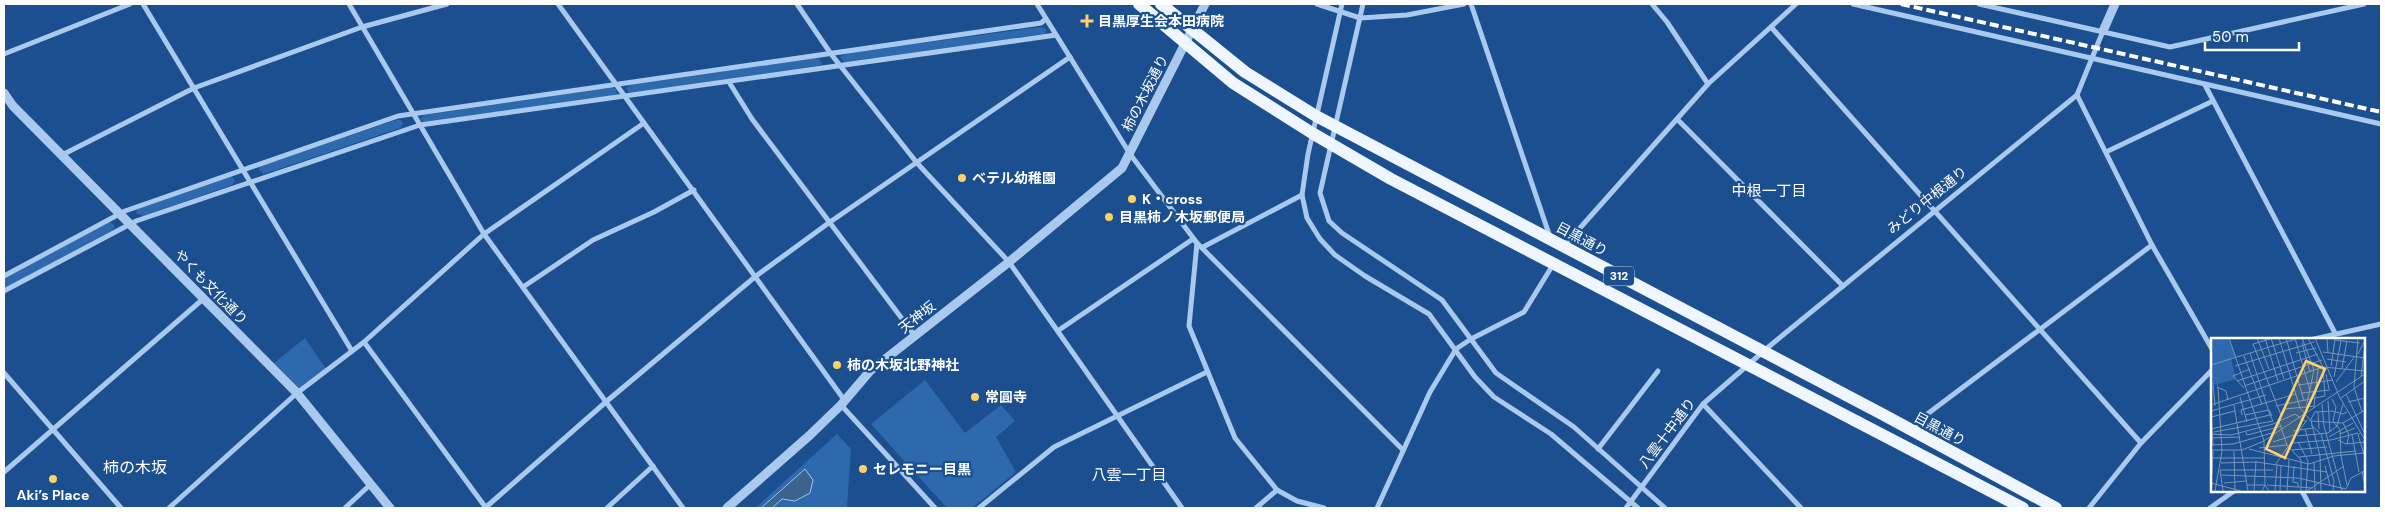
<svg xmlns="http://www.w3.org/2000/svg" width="2385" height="512" font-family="'DM Sans','Noto Sans JP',sans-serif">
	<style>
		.green { fill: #2e69ad }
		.water { fill: #3c6290; stroke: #9cc4f0 }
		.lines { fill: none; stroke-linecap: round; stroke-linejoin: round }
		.minor { stroke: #a9c9ee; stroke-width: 5 }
		.tertiary { stroke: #a9c9ee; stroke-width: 9 }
		.primary { stroke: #f0f6ff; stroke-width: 12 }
		.rail { stroke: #fff; stroke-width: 4; stroke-dasharray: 9 4; stroke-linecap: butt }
		.poi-dot { fill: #ffd166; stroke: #1b4f8f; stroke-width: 2 }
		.labels { text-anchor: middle; stroke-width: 4.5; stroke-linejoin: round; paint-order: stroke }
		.shield { fill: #1b4f8f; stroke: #bbcadd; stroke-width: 1 }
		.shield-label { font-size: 12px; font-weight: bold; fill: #fff }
		.poi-label { font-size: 14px; font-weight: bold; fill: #fff; stroke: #1b4f8f; text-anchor: start }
		.street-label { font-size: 14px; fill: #fff; stroke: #1b4f8f }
		.neighbourhood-label { font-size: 15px; fill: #fff; stroke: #1b4f8f }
		.quarter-label { font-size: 16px; fill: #fff; stroke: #1b4f8f }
		.inset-road { fill: none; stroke: #7695bc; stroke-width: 1 }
		.view { fill: #ffd166; fill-opacity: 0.15; stroke: #ffd166; stroke-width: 2.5 }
		.inset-edge { fill: none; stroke: #fff; stroke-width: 2.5 }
	</style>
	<rect width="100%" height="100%" fill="#1b4f8f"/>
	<g class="green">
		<polygon points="1040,27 1046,29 1045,34 848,62 844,62 840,57 847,53"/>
		<polygon points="816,58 820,59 822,65 633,93 628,92 626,88 631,84"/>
		<polygon points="611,87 616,89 617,95 423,122 420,118 425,115"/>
		<polygon points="396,120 401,120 403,124 400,128 264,174 259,170 260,166"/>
		<polygon points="230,176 232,176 235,181 232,185 143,216 136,213 138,209"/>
		<polygon points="110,222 115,226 111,231 4,289 4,279"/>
		<polygon points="305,338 326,369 299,389 274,363"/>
		<polygon points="925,380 965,433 1001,405 1015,421 996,437 1016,472 972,508 947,508 871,424"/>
		<polygon points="837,434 851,449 847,508 755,508"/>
	</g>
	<polygon class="water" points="805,469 813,480 810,493 795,501 782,499 772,508 761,508"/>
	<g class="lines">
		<g class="minor">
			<polyline points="143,4 352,351"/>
			<polyline points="349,4 484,234 683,508"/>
			<polyline points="558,4 845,401"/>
			<polyline points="797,4 831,54 917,163 1009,262 1182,508"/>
			<polyline points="1037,4 1130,154 1197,243 1189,326 1235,438 1277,490 1297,501 1324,508"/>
			<polyline points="1317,4 1360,18 1407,15 1464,4"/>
			<polyline points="1342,4 1308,154 1302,195 1307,218 1320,239 1335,255 1365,276 1429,314 1475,377 1494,397 1551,434 1638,508"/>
			<polyline points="1363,4 1320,193 1329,221 1342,233 1442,300 1496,373 1574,427 1665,508"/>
			<polyline points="1471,4 1550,237"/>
			<polyline points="1652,4 1667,22 1708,84"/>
			<polyline points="1853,4 2381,124"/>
			<polyline points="1979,4 2170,47 2364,4"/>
			<polyline points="1771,27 2141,443"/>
			<polyline points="4,54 130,4"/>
			<polyline points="729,82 752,119 915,336"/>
			<polyline points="2205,85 2335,333"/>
			<polyline points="2077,95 2152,245 2212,349"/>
			<polyline points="1678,120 1843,286"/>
			<polyline points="2106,152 2213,101"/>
			<polyline points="62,155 194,88 362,27 447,4"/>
			<polyline points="1564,246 1708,84 1796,4"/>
			<polyline points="1203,247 1302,195"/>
			<polyline points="4,276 125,211 398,116 1041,23 1046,19"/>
			<polyline points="523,287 593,240 654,212 694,190"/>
			<polyline points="4,291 136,221 420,125 1056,35"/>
			<polyline points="1059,330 1193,239 1403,450"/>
			<polyline points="2310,340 2381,324"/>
			<polyline points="364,342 486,508"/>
			<polyline points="4,373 121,508"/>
			<polyline points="1703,404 1801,508"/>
			<polyline points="841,405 935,508"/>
			<polyline points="1913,431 1918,421 2152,245"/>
			<polyline points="1598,449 1658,371"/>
			<polyline points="4,472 203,299"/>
			<polyline points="2302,491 2311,508"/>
			<polyline points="169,508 297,393 364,342 484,234 644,123"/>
			<polyline points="345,508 371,484"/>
			<polyline points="485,508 607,401 756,276 830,222 1070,57"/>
			<polyline points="607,508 653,466"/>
			<polyline points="979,508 1054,447 1207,372"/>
			<polyline points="1256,508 1277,490"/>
			<polyline points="1377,508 1430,392 1456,349 1471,339 1524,312 1554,263"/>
			<polyline points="1626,508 1703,404 1772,344 2077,95 2103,31"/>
			<polyline points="2089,508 2141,443 2212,370"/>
			<polyline points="2210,508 2234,491"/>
		</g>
		<g class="tertiary">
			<polyline points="2103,31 2115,4"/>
			<polyline points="4,93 13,106 297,393 390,508"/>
			<polyline points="727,508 810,435 841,405 870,371 1009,262 1122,168 1205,4"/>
		</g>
		<g class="primary">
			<polyline points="1139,4 1233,83 1312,133 1391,179 2023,508"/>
			<polyline points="1161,4 1245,72 1316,116 1882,414 2056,508"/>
		</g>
		<polyline class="rail" points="1901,4 2381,112"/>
	</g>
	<g class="poi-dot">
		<path d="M1084.5 13.5h5v5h5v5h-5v5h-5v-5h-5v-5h5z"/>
		<circle cx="962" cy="178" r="5"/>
		<circle cx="1132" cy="199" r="5"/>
		<circle cx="1109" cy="217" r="5"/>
		<circle cx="837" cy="365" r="5"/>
		<circle cx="975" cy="397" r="5"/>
		<circle cx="863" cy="469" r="5"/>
		<circle cx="53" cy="479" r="5"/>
	</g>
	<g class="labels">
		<rect class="shield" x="1604" y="266.5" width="30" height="19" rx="4"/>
		<g class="shield-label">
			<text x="1619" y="280">312</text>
		</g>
		<g class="poi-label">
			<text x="1098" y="26">目黒厚生会本田病院</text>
			<text x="972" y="183">ベテル幼稚園</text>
			<text x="1142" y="204">K・cross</text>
			<text x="1119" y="222">目黒柿ノ木坂郵便局</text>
			<text x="847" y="370">柿の木坂北野神社</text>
			<text x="985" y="402">常圓寺</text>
			<text x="873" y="474">セレモニー目黒</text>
			<text x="53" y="500" text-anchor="middle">Aki’s Place</text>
		</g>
		<g class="street-label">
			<text transform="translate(1145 93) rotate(-63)" y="5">柿の木坂通り</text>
			<text transform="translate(1927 200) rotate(-39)" y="5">みどり中根通り</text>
			<text transform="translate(1582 239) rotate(28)" y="5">目黒通り</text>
			<text transform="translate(211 287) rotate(46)" y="5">やくも文化通り</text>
			<text transform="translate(917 317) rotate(-38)" y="5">天神坂</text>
			<text transform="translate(1940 429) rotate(28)" y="5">目黒通り</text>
			<text transform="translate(1667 433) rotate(-53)" y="5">八雲十中通り</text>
		</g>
		<g class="neighbourhood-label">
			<text x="1769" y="196">中根一丁目</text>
			<text x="1129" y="480">八雲一丁目</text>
		</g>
		<g class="quarter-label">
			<text x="135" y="473">柿の木坂</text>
		</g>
	</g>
	<g transform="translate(2211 338)">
		<rect width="154" height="154" fill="#1b4f8f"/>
		<path d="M0 0H17L25 18 20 20 25 41 7 46 8 49 0 44Z" fill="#2e69ad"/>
		<path class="inset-road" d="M18 0 53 103 54 147 58 153M46 0 58 31M54 0 67 43M60 0 73 41M62 0 42 6 70 77M68 0 89 70 100 83 109 118 110 153M75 0 93 63M84 0 99 53M91 0 103 32 95 70M104 0 128 58 154 102M116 0 117 15M147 0 143 49 151 74M124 2 149 5M91 5 99 34M112 14 154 20M39 15 59 77M85 15 105 10M147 16 154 2M33 18 51 66M116 21 135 24M0 27 88 0M24 28 103 4M120 28 124 1M131 30 136 3M115 36 118 51M123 39 130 3M150 39 154 6M26 43 107 16M125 44 144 18M2 45 4 68M87 47 122 42M33 48 111 22M6 49 15 53 17 62M33 50 22 38 39 31M90 55 119 52M135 56 153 94M29 59 36 84M130 60 154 43M121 61 125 69 122 83 129 92 130 118M117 63 119 94M137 64 154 60M111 66 113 88 131 153M0 67 112 29 154 33M23 67 37 153M65 68 114 58 112 29 97 0M103 68 107 31M0 73 55 57M0 73 2 108M107 74 108 91M31 77 30 72 85 56M34 77 58 72 61 78M0 79 24 73M69 79 74 71 104 68M67 81 76 107 90 122V153M99 83 104 74 121 73 132 76 136 74M100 83 132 85 138 97 136 106M132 85 154 72M100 87 110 96 123 143 122 153M0 91 59 77 62 83M94 91 101 116M82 93 102 90M3 94 62 83M35 94 36 97 71 88M149 95 147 97 154 119M0 96 20 97 62 86 84 76 95 84M129 96 144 90M141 97 148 134M86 98 117 95 126 88 132 66M118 99 142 85M0 100 29 99M127 102 135 106 154 104M62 104 83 97M87 104 97 123 95 153M81 105 120 102 147 95M0 107 22 106 61 95M48 110 76 107M38 111 98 126 123 118 153 115M0 112H31L51 104 154 36M81 112 116 109M23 113 24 153M130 118 136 147M88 119 145 113M0 120H54M103 124 104 153M10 125 45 124 116 134M64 127 96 82M83 128 82 144 87 145V149M114 128 119 147M151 133 154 149M1 137 2 113M10 137 87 140 135 151 140 140 154 133M0 145 30 153M13 145 35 143M36 147H54L51 153M56 147 102 150M4 153 11 113 7 49M12 153 9 132H62M43 153 45 123M64 153 66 127M69 153 70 127M76 153 78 122M96 153 133 128"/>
		<path class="view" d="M95 23 114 31 74 120 55 111Z"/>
		<rect width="154" height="154" class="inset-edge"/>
	</g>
	<rect width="2385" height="512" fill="none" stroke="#ffffff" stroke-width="10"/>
	<path d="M2205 42v8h94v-8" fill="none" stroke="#ffffff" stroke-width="2.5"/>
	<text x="2212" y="42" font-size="15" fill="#ffffff" stroke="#1b4f8f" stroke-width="4" paint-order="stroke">50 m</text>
</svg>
